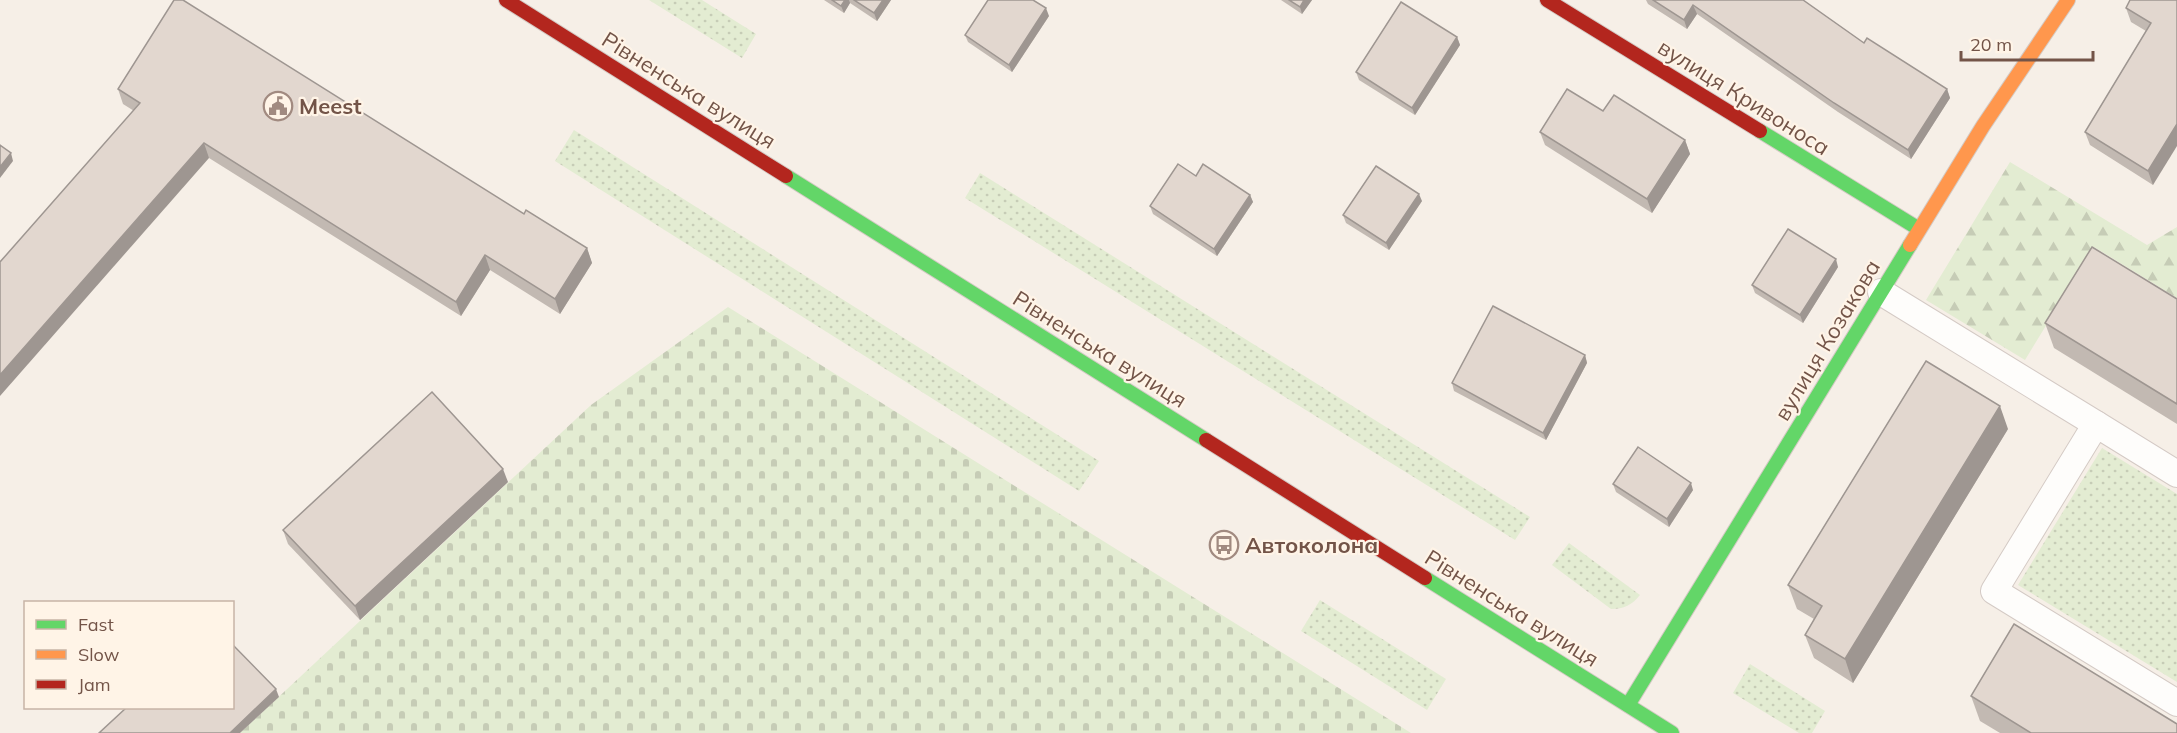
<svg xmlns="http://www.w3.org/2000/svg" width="2177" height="733" font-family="Mulish,sans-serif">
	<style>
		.grass { fill: url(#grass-dots) }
		.forest { fill: url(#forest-firs) }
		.cemetery { fill: url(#cemetery-stones) }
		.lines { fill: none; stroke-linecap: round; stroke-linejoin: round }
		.lane-casing { stroke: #d4cac5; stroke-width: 28 }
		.fast-casing { stroke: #d4cac4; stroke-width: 16 }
		.slow-casing { stroke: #d4cac4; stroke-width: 16 }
		.jam-casing { stroke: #d4cac4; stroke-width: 16 }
		.lane { stroke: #fefdfb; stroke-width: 26 }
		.fast { stroke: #63d668; stroke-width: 14 }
		.slow { stroke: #ff974d; stroke-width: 14 }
		.jam { stroke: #b3261e; stroke-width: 14 }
		.wall { fill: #c2b9b2 }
		.shaded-wall { fill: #9e9691 }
		.building { fill: #e2d7cf; stroke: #9e9691; stroke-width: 1.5 }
		.labels { text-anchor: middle; stroke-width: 4.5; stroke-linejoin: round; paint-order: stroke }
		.street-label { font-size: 22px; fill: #735448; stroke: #fff4e7 }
		.poi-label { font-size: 22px; font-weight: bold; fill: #735448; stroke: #fff4e7; text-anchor: start }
	</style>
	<defs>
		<pattern id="grass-dots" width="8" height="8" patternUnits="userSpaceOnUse" patternTransform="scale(1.5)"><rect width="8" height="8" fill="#e3ecd2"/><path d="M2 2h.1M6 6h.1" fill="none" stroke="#c6ccb6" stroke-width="1.8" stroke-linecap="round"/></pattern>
		<pattern id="forest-firs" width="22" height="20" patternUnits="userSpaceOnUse" patternTransform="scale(1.5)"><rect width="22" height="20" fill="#e3ecd2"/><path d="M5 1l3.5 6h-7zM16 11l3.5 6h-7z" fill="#c6ccb6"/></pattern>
		<pattern id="cemetery-stones" width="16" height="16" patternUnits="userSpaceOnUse" patternTransform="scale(1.5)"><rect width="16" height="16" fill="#e3ecd2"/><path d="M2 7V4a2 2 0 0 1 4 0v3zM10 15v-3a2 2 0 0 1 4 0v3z" fill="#c6ccb6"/></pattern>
	</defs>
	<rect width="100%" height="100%" fill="#f6efe7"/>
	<g class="grass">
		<polygon points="649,0 702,0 756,34 742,58"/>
		<polygon points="574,130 1099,461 1079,491 555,161"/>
		<polygon points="980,173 1530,517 1515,540 965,198"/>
		<polygon points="2102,448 2177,494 2177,682 2018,585"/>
		<path d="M1569 543 1640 595C1632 605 1624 609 1611 609L1552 565Z"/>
		<polygon points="1320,600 1446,679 1427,710 1301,631"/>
		<polygon points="1750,664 1825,711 1812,733 1799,733 1733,693"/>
	</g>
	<polygon class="forest" points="2010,162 2147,245 2177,227 2177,298 2094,247 2025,360 1926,300"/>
	<polygon class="cemetery" points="728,307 1411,733 240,733 591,405"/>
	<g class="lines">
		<g class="lane-casing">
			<g id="lane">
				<polyline points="1881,292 2096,424"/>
				<polyline points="2177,474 2096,424 1994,591 2177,703"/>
			</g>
		</g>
		<g class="fast-casing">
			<g id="fast">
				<polyline points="1760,131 1919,229"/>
				<polyline points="786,176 1206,440"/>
				<polyline points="1425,578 1672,733"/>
				<polyline points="1628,705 1910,245"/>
			</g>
		</g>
		<g class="slow-casing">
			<polyline id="slow" points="1910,245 1983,126 2068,0"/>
		</g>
		<g class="jam-casing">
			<g id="jam">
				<polyline points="506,0 786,176"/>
				<polyline points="1547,0 1760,131"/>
				<polyline points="1206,440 1425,578"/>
			</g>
		</g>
		<use href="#lane" class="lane"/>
		<use href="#fast" class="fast"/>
		<use href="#slow" class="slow"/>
		<use href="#jam" class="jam"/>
	</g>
	<g class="wall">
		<polygon points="824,0 891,0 877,21 850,3 844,13"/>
		<polygon points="1281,0 1312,0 1302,14"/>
		<polygon points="1646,0 1803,0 1864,43 1947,89 1950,98 1911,159 1838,112 1697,14 1687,29 1648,4"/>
		<polygon points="2177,0 2153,185 2090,145 2085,132 2146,31 2131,22 2126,8"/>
		<polygon points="1049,16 1012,72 968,42 965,35"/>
		<polygon points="1457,37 1460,45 1415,115 1359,80 1356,72"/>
		<polygon points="118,89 524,214 587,248 592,263 560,314 490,270 461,316 123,104"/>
		<polygon points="1603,111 1685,140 1690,154 1652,213 1545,145 1540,132"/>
		<polygon points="1196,176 1250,195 1253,202 1217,256 1153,214 1150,206"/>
		<polygon points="1422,201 1389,250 1346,223 1343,215"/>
		<polygon points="1838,267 1803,323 1755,293 1752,285"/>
		<polygon points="2177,299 2177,424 2054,348 2045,323"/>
		<polygon points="1585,355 1587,363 1546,440 1454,391 1452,383"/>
		<polygon points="2008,429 1853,683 1814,658 1805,635 1814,619 1797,609 1788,585"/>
		<polygon points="508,482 360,620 288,544 283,530"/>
		<polygon points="1613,484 1693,490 1669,527 1616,492"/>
		<polygon points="1971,696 2177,733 2000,733 1980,721"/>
	</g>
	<g class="shaded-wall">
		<polygon points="845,0 849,0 850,3 844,13 841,6"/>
		<polygon points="883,0 891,0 877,21 874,13"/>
		<polygon points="1304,0 1312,0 1302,14 1300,7"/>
		<polygon points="1693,5 1697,14 1687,29 1684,20"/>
		<polygon points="1046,8 1049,16 1012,72 1009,65"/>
		<polygon points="1457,37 1460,45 1415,115 1412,108"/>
		<polygon points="1947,89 1950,98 1911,159 1908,150"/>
		<polygon points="2177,124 2177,146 2153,185 2148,171"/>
		<polygon points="1685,140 1690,154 1652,213 1647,199"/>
		<polygon points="204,143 209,158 0,396 0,375"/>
		<polygon points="11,153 13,161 0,178 0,167"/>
		<polygon points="1419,194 1422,201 1389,250 1386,243"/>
		<polygon points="1250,195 1253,202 1217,256 1214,249"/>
		<polygon points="587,248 592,263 560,314 555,299"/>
		<polygon points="485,255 490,270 461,316 456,302"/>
		<polygon points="1836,259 1838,267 1803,323 1800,315"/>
		<polygon points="1585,355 1587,363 1546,440 1543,433"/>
		<polygon points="2000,406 2008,429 1853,683 1845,659"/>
		<polygon points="503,469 508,482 360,620 355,606"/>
		<polygon points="1691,483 1693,490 1669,527 1667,519"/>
		<polygon points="276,689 279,697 240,733 230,733"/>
	</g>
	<g class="building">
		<polygon points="174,0 183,0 524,214 526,210 587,248 555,299 485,255 456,302 204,143 0,375 0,262 140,103 118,89"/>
		<polygon points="832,0 845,0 841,6"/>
		<polygon points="854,0 883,0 874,13"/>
		<polygon points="988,0 1033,0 1046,8 1009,65 965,35"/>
		<polygon points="1289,0 1304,0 1300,7"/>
		<polygon points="1653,0 1803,0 1864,43 1867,38 1947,89 1908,150 1834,103 1693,5 1684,20"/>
		<polygon points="2130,0 2177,0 2177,124 2148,171 2085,132 2151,23 2126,8"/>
		<polygon points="1401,2 1457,37 1412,108 1356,72"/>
		<polygon points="1567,89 1603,111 1614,95 1685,140 1647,199 1540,132"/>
		<polygon points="0,145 11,153 0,167"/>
		<polygon points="1178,164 1196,176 1203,164 1250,195 1214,249 1150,206"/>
		<polygon points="1376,166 1419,194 1386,243 1343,215"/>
		<polygon points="1788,229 1836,259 1800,315 1752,285"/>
		<polygon points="2092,247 2177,299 2177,404 2045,323"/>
		<polygon points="1493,306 1585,355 1543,433 1452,383"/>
		<polygon points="1926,361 2000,406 1845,659 1805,635 1822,606 1788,585"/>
		<polygon points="432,392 503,469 355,606 283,530"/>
		<polygon points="1638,447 1691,483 1667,519 1613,484"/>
		<polygon points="2014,624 2177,724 2177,733 2031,733 1971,696"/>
		<polygon points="232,644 276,689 230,733 99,733 126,708 232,708"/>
	</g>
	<defs>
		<g id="civic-ring" transform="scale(1.5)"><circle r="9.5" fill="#fff4e7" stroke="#a18a80" stroke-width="1.5"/><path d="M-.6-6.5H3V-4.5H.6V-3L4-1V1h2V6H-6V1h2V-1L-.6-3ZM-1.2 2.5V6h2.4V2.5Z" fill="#a18a80"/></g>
		<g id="bus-ring" transform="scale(1.5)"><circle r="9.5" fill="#fff4e7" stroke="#a18a80" stroke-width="1.5"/><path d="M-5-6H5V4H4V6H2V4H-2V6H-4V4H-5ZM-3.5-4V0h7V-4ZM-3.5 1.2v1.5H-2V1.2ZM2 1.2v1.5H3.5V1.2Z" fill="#a18a80"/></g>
	</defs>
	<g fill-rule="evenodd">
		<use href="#civic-ring" x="278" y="106"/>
		<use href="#bus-ring" x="1224" y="545"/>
	</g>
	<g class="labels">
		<g class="street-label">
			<text transform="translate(689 90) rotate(32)" y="8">Рівненська вулиця</text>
			<text transform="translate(1744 97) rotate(32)" y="8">вулиця Кривоноса</text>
			<text transform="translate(1827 340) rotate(-59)" y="8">вулиця Козакова</text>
			<text transform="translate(1100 349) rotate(32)" y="8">Рівненська вулиця</text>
			<text transform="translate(1512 608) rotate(32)" y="8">Рівненська вулиця</text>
		</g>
		<g class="poi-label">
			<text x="299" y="114">Meest</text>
			<text x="1245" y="553">Автоколона</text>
		</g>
	</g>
	<rect x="24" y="601" width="210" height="108" fill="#fff4e7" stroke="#c7b4a7" stroke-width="1.5"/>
	<rect x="36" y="620" width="30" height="9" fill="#63d668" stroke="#c7b4a7" stroke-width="1.5"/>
	<text x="78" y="631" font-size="18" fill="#735448">Fast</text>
	<rect x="36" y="650" width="30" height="9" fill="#ff974d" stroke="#c7b4a7" stroke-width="1.5"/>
	<text x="78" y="661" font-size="18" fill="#735448">Slow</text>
	<rect x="36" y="680" width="30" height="9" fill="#b3261e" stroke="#c7b4a7" stroke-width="1.5"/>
	<text x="78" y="691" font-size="18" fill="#735448">Jam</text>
	<path d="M1961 51v9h132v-9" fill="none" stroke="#735448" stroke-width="3"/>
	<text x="1970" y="51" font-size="18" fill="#735448" stroke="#fff4e7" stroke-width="4.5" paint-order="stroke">20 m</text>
</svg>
